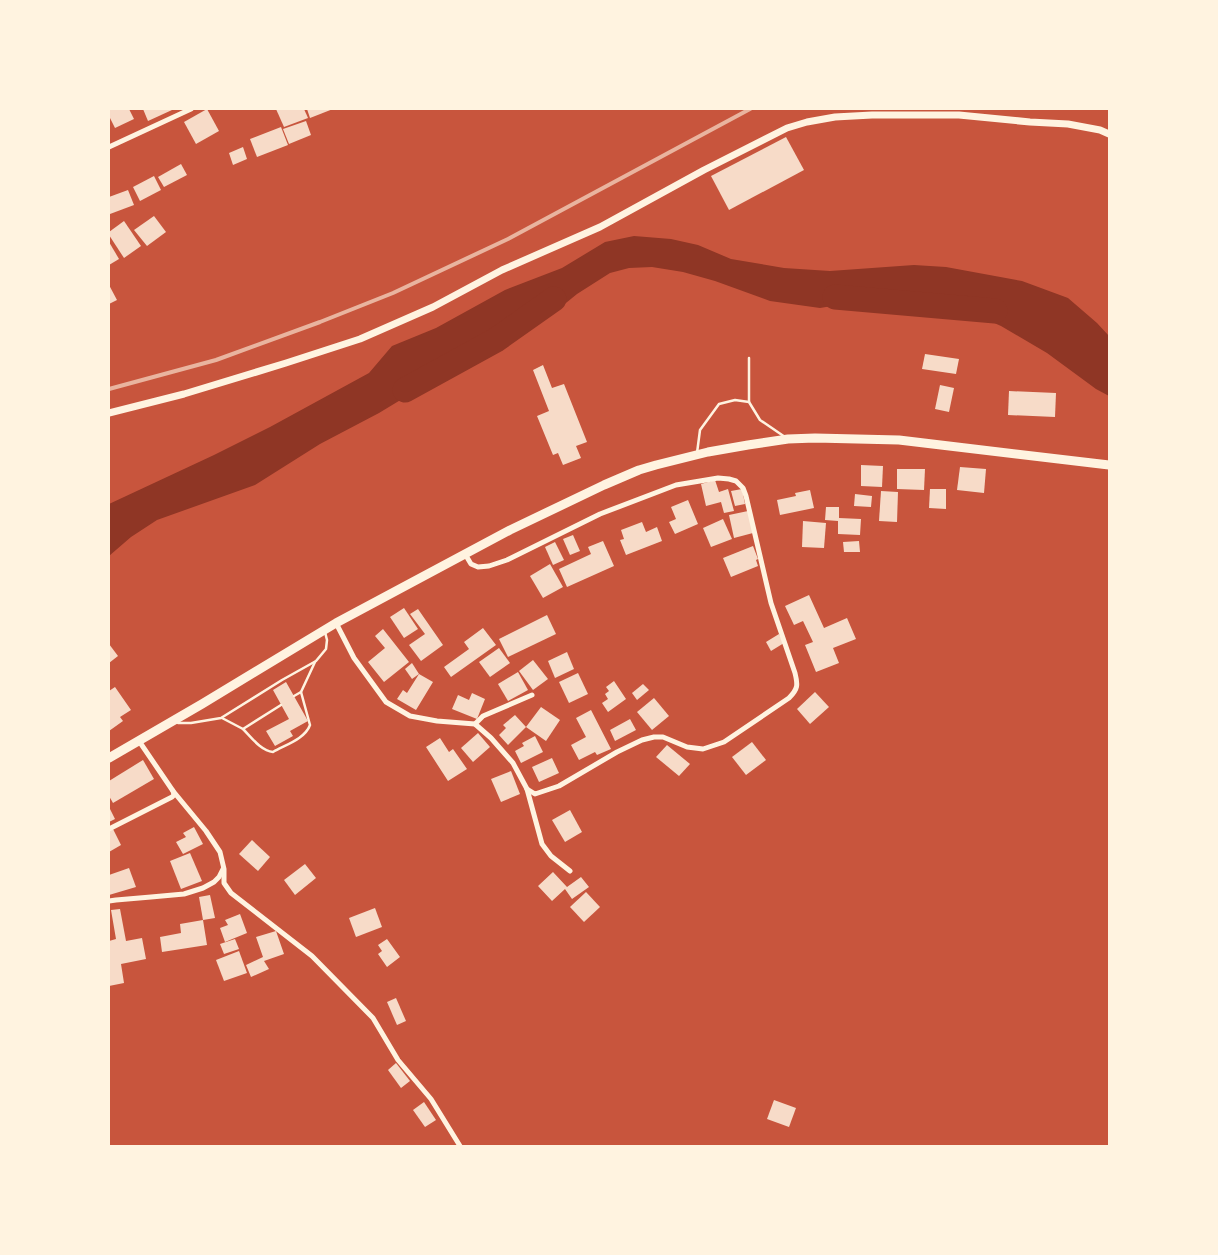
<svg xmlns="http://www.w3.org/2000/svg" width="1218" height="1255" font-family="Montserrat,sans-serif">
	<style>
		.water { fill: #8f3625 }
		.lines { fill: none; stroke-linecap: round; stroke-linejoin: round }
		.river { stroke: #8f3625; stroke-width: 25 }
		.building { fill: #f7dbc8 }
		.service { stroke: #fff3e0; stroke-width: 2.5 }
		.minor { stroke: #fff3e0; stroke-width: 5 }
		.tertiary { stroke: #fff3e0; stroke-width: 7 }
		.primary { stroke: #fff3e0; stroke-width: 9 }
		.rail { stroke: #e9b49f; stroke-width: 4 }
	</style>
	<rect width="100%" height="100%" fill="#c8553d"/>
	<polygon class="water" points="634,236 671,239 698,245 731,259 784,268 830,271 914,265 946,267 1022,281 1068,298 1097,323 1109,336 1109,396 1096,389 1047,353 1001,326 940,299 898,295 820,308 770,301 715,281 683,272 652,267 629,268 610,273 577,294 550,316 520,319 486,338 444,365 417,390 379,413 320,444 255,485 157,520 131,537 109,556 109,504 214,455 270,427 369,373 392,346 436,328 505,290 562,268 605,242"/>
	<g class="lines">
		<g class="river">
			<polyline points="835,297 995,311"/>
			<polyline points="405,390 496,340 554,299"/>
		</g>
	</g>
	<g class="building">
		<polygon points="109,109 129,109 134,119 115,128 109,116"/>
		<polygon points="143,109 172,109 172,110 148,121"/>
		<polygon points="207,109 219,131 196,144 184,122"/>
		<polygon points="276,109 304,109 308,118 284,127"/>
		<polygon points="307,109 333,109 310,118"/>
		<polygon points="306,121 311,135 289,144 283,129"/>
		<polygon points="281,127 288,145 257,157 250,139"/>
		<polygon points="786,137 804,170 729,210 711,176"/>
		<polygon points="243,147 247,159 233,165 229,153"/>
		<polygon points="181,164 187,175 164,187 158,177"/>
		<polygon points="154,176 161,190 140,201 133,187"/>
		<polygon points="128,190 134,205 110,214 109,211 109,197"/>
		<polygon points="154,216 166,232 147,246 134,230"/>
		<polygon points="124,221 141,246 124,258 109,235 109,232"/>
		<polygon points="109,242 119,259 109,265"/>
		<polygon points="109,285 117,300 109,304"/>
		<polygon points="925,354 959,359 956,374 922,369"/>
		<polygon points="543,365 552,388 564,384 587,442 576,446 581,458 563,465 558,453 553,455 537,416 549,411 533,370"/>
		<polygon points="940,385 954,388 949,412 935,409"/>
		<polygon points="1009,391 1056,393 1055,417 1008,415"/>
		<polygon points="861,465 883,466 882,487 861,486"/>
		<polygon points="960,467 986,469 984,493 957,490"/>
		<polygon points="897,469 925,469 924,490 897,489"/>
		<polygon points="715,480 719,492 728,489 734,511 724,513 721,502 706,506 701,484"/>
		<polygon points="742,489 745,504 735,506 731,491"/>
		<polygon points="930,489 946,489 946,509 929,508"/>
		<polygon points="810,490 814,508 780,515 777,500 796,496 795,493"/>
		<polygon points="881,491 898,492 897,522 879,521"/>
		<polygon points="855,494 872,496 871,507 854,506"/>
		<polygon points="688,500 698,524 675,534 669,522 676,519 671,507"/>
		<polygon points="826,507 839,507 839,518 861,519 860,535 838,534 838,521 825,520"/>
		<polygon points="748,511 753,533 734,538 729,515"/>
		<polygon points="723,519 732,539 711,547 703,528"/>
		<polygon points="803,521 826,523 824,548 802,547"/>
		<polygon points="642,522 646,532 657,527 662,541 626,555 620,540 624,539 621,530"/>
		<polygon points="573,535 580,551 570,555 563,539"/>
		<polygon points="603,541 614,566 567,587 559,569 591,554 588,547"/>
		<polygon points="859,541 860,552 844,552 843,542"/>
		<polygon points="555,542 564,560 553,565 545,547"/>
		<polygon points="753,546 758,559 756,560 758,566 731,577 723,558"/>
		<polygon points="550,564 563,587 543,598 530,576"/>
		<polygon points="809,595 824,628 847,618 856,639 833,648 839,663 816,672 805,645 813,642 803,621 794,625 785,606"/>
		<polygon points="404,608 418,629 404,638 390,617"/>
		<polygon points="418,609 443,645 421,661 409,645 425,634 410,614"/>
		<polygon points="547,615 556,634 508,657 499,639"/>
		<polygon points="483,628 496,645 451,677 444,667 469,649 464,642"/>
		<polygon points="383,629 409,662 384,682 368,662 385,648 375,636"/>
		<polygon points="779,634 784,643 771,651 766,642"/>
		<polygon points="109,644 118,656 109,663"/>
		<polygon points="499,648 510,663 490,677 479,662"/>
		<polygon points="567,652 574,669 555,678 548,661"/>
		<polygon points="533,660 548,679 533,690 519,671"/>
		<polygon points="412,663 419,674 412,679 405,669"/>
		<polygon points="518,672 528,690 508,701 498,684"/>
		<polygon points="578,673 588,694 569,703 559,682"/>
		<polygon points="419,674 433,682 416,710 397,699 403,690 407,693"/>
		<polygon points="614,681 626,699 608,712 602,703 608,699 605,694 609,691 606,687"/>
		<polygon points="286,682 308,721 290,731 293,736 275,746 266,731 289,719 273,690"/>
		<polygon points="643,684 649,690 637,700 632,693"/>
		<polygon points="115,687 131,710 120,717 123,721 109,731 109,691"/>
		<polygon points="815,692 829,707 810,724 797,709"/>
		<polygon points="472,693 485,699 477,719 452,709 458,695 469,700"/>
		<polygon points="654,698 669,716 652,730 637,712"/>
		<polygon points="541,707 560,720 546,741 526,727"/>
		<polygon points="591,710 611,749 597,755 595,752 579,760 571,745 586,737 576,718"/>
		<polygon points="515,715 526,727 508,745 499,735 506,728 503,725"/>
		<polygon points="630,719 636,730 615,741 610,730"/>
		<polygon points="478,733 490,747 473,762 461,748"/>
		<polygon points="535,736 543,752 521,763 515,751 524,746 522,743"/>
		<polygon points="440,738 449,752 453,749 467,769 448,781 426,747"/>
		<polygon points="752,742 766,760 746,775 732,757"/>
		<polygon points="667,745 690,764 679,776 656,757"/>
		<polygon points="552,758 559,773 539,782 532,767"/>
		<polygon points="143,760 154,779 113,803 109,796 109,781"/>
		<polygon points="511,771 520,794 501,802 491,779"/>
		<polygon points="109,807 115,819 109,822"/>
		<polygon points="570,810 582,832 565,842 552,820"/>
		<polygon points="194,827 203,844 183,854 176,842 186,837 183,833"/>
		<polygon points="113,829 121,845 109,852 109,831"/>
		<polygon points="252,840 270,857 258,871 239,854"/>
		<polygon points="190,853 202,881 181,889 170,861"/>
		<polygon points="305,864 316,878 295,895 284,880"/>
		<polygon points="129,868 136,887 109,895 109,875"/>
		<polygon points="553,872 567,887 581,877 589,887 572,899 565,889 552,901 538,886"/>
		<polygon points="586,892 600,907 584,922 570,907"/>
		<polygon points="210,895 215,918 203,920 199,897"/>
		<polygon points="375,908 382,927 356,937 349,918"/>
		<polygon points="120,909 126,941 142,938 146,959 121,964 124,983 109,986 109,941 116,939 111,910"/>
		<polygon points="240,914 247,933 225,942 220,928 228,925 225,920"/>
		<polygon points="203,920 207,945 162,952 160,937 181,933 180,924"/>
		<polygon points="276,931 284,954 264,961 269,969 251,977 246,965 263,957 256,937"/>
		<polygon points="235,939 239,949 224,954 220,944"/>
		<polygon points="387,939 400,957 387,967 378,954 382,951 378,945"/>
		<polygon points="239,951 247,973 224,981 216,960"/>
		<polygon points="396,998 406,1021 397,1025 387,1002"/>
		<polygon points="396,1063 410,1081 401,1088 388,1070"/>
		<polygon points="774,1100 796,1108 789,1127 767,1119"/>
		<polygon points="424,1102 436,1120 425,1127 413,1110"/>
	</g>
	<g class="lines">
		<g class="service">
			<polyline points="749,402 749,358"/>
			<polyline points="697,453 700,430 719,404 735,400 749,402 760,420 785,437"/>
			<polyline points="294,696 301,692 315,662"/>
			<polyline points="222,718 243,729 281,705"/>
			<polyline points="176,722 178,723 191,723 221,718 282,680 316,661 326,649 327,640 325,632"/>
			<path d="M243 729C251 737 261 751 273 752 285 745 305 739 310 725L301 692"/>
		</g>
		<g class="minor">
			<polyline points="109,147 191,109"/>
			<path d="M465 554 471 564 478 567 489 566 507 560 600 514 676 485 718 478 729 479 736 481 743 488 746 496 771 603 795 673C798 685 798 689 789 698L724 742 703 749 687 747 663 737H654L642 740 617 752 559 786 535 794 527 789"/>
			<polyline points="336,623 354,658 386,702 410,716 437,721 475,724 491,738 513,763 527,789 542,844 551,856 570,871"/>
			<polyline points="475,724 483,716 532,695"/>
			<polyline points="173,791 206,831 220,852 224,869 224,883 231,893 312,956 373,1018 398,1060 431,1099 460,1146"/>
			<polyline points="109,829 172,797 174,795 173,791 139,741"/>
			<polyline points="109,901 116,900 151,897 184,894 203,888 214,882 219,877 223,869"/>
		</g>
		<polyline class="tertiary" points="109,413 184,394 286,363 360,339 433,307 502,270 600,227 704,170 787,128 807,122 835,117 872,115 959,115 1030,122 1068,124 1100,130 1109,134"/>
		<polyline class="primary" points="109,758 202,704 336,623 510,530 604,485 639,470 656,465 708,452 748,445 788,439 815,438 899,440 1109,465"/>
		<polyline class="rail" points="109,389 216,360 320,322 393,293 508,239 750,109"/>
	</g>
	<rect width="1218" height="1255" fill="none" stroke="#fff3e0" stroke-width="220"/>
</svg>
